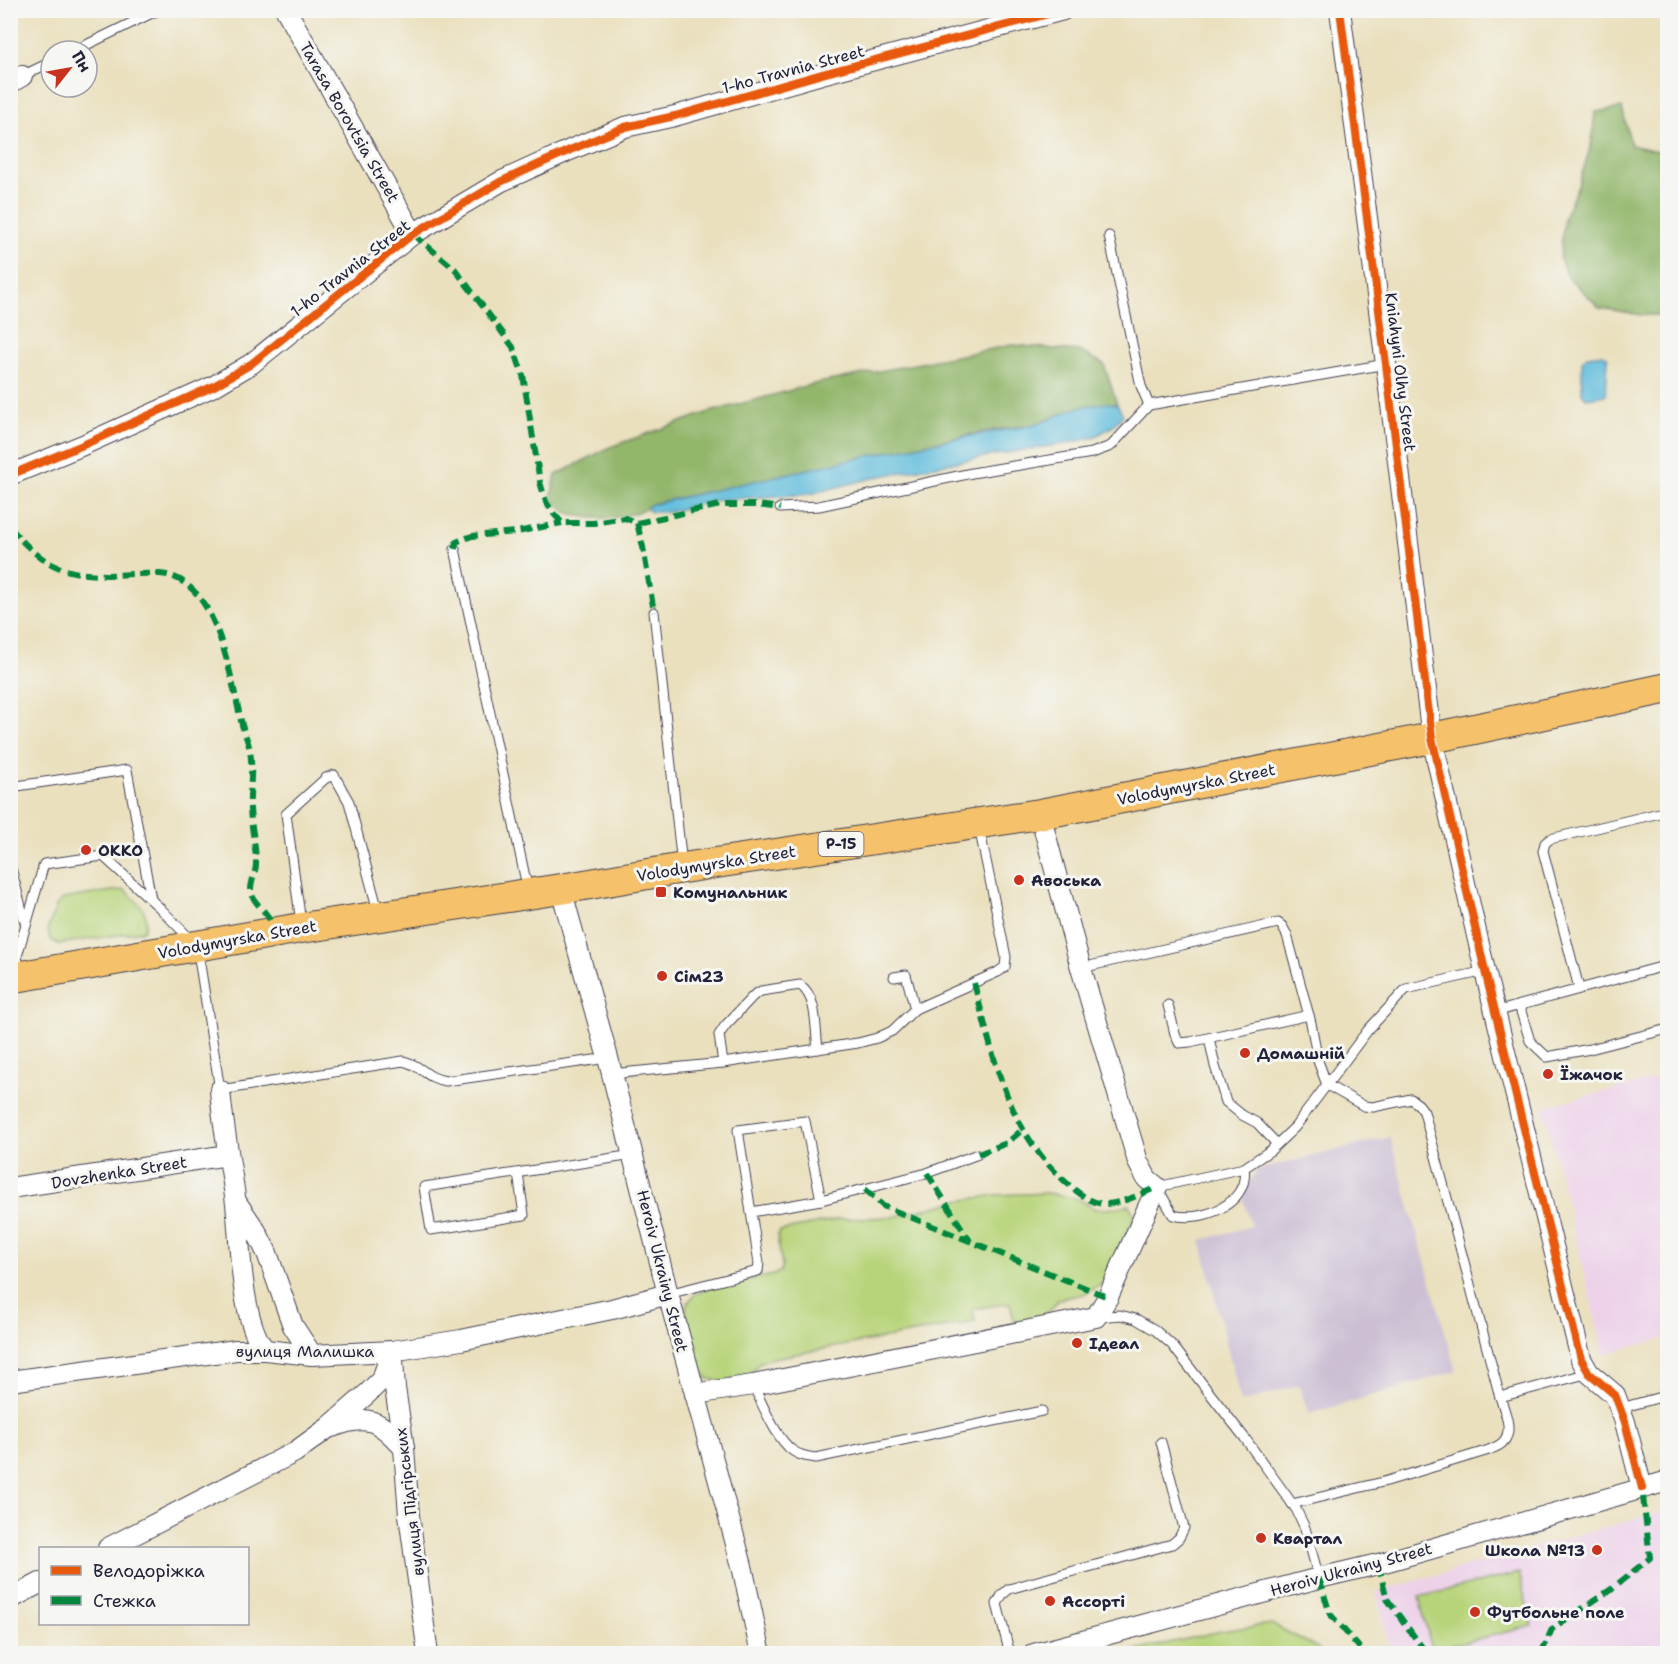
<svg xmlns="http://www.w3.org/2000/svg" width="1678" height="1664" font-family="'Shantell Sans',sans-serif">
	<style>
		.built { fill: #edd1e9 }
		.industrial { fill: #ccbfd4 }
		.green { fill: #b8d47a; stroke: #6d7b5a; stroke-width: 1.5 }
		.forest { fill: #92b66a; stroke: #5a6c52; stroke-width: 1.5 }
		.water { fill: #5ebcdc; stroke: #406f8c; stroke-width: 1.5 }
		.lines { fill: none; stroke-linecap: round; stroke-linejoin: round }
		.service-casing { stroke: #403e4f; stroke-width: 11 }
		.minor-casing { stroke: #403e4f; stroke-width: 22 }
		.primary-casing { stroke: #403e4f; stroke-width: 32 }
		.service { stroke: #fff; stroke-width: 9 }
		.minor { stroke: #fff; stroke-width: 20 }
		.primary { stroke: #f5c16b; stroke-width: 30 }
		.quiet { stroke: #00873e; stroke-width: 6; stroke-dasharray: 12 6; stroke-linecap: butt }
		.cycleway-casing { stroke: #f6f6f2; stroke-width: 11 }
		.cycleway { stroke: #e8590c; stroke-width: 8 }
		.poi-dot { fill: #c8321e; stroke: #f6f6f2; stroke-width: 2 }
		.labels { text-anchor: middle; stroke-width: 6; stroke-linejoin: round; paint-order: stroke }
		.shield { fill: #f6f6f2; stroke: #626272; stroke-width: 1.5 }
		.shield-label { font-size: 15px; font-weight: bold; fill: #22223b }
		.street-label { font-size: 16px; fill: #22223b; stroke: #f6f6f2 }
		.poi-label { font-size: 16px; font-weight: bold; fill: #22223b; stroke: #f6f6f2; text-anchor: start }
	</style>
	<rect width="100%" height="100%" fill="#f6f6f2"/>
	<filter id="ink" filterUnits="userSpaceOnUse"><feTurbulence type="fractalNoise" baseFrequency=".0167" numOctaves="2"/><feDisplacementMap in="SourceGraphic" scale="12" xChannelSelector="R" yChannelSelector="G"/><feConvolveMatrix kernelMatrix="1 2 1 2 8 2 1 2 1" color-interpolation-filters="sRGB"/></filter>
	<filter id="wash" filterUnits="userSpaceOnUse"><feTurbulence type="fractalNoise" baseFrequency=".008" numOctaves="4" result="noise"/><feDisplacementMap in="SourceGraphic" scale="24" xChannelSelector="R" yChannelSelector="G"/><feGaussianBlur stdDeviation="1.35" result="paint"/><feColorMatrix in="noise" values="0 0 0 0 0 0 0 0 0 0 0 0 0 0 0 0 0 1.4 0 .05"/><feComposite in="paint" operator="in"/></filter>
	<g filter="url(#wash)">
		<rect width="100%" height="100%" fill="#eae0be"/>
		<g class="built">
			<polygon points="1667,1076 1667,1338 1604,1354 1543,1107"/>
			<polygon points="1667,1510 1667,1653 1391,1653 1376,1592"/>
		</g>
		<polygon class="industrial" points="1390,1137 1456,1371 1309,1414 1299,1385 1241,1403 1201,1240 1252,1226 1242,1195 1257,1170"/>
		<g class="green">
			<path d="M112 891 125 890C137 902 153 913 143 931L58 944 50 939 48 929 56 906 63 899Z"/>
			<path d="M1048 1193 1079 1199 1095 1209H1108L1129 1205 1135 1216 1101 1285 1084 1294 1059 1299C1045 1319 1038 1321 1015 1325L1010 1303 973 1309 975 1322 768 1359 759 1363 747 1377 720 1382 707 1378 699 1367 687 1325 686 1305 694 1295 708 1288 774 1275 781 1271 782 1265 777 1236 780 1231 840 1219 892 1217 958 1201 996 1195Z"/>
			<polygon points="1519,1573 1532,1626 1432,1650 1419,1597"/>
			<polygon points="1272,1624 1318,1648 1323,1653 1125,1653 1221,1631"/>
		</g>
		<g class="forest">
			<polygon points="1622,108 1631,145 1667,153 1667,315 1641,315 1600,308 1568,277 1560,259 1564,218 1580,181 1592,141 1595,112"/>
			<path d="M1012 345 1079 351 1104 364 1117 404 1090 405 1032 425 986 431 652 504C630 520 595 522 569 513 562 511 556 503 551 498L556 475 610 447 706 413 818 383Z"/>
		</g>
		<g class="water">
			<polygon points="1603,354 1608,358 1606,395 1586,398 1582,393 1582,361 1587,356"/>
			<path d="M1107 403 1117 404 1123 415 1112 427 1094 437 1069 443 994 455 881 476 810 494 717 500 669 512H651L646 508 652 504C777 476 902 446 1028 426 1043 424 1057 415 1071 410 1083 406 1094 404 1107 403Z"/>
		</g>
	</g>
	<g filter="url(#ink)">
		<g class="lines">
			<g class="service-casing">
				<g id="service">
					<polyline points="74,51 158,10"/>
					<polyline points="22,76 51,62"/>
					<polyline points="1109,236 1141,386 1149,405 1386,364"/>
					<polyline points="780,508 819,506 972,473 1092,453 1111,446 1149,405"/>
					<polyline points="455,549 528,891"/>
					<polyline points="654,612 682,865"/>
					<polyline points="10,787 127,770 151,899"/>
					<polyline points="10,864 26,926"/>
					<polyline points="301,923 286,814 326,778 334,775 349,802 378,911"/>
					<polyline points="1081,968 1278,923 1282,926 1287,935 1311,1023 1318,1061 1327,1085 1364,1106 1373,1107 1411,1099 1419,1105 1424,1112 1500,1397 1589,1373"/>
					<path d="M20 973 17 956 44 864 103 856 160 908 197 946 220 1090 403 1061C422 1065 425 1078 446 1081L608 1058"/>
					<polyline points="894,977 906,975 915,1009"/>
					<polyline points="1579,988 1543,851 1545,843 1550,839 1668,811"/>
					<polyline points="1168,1005 1175,1034 1179,1043 1190,1042 1309,1015"/>
					<polyline points="1519,1005 1530,1041 1547,1057 1590,1049 1668,1029"/>
					<polyline points="1495,1012 1668,965"/>
					<polyline points="1209,1038 1215,1066 1226,1102 1242,1115 1257,1123 1277,1144"/>
					<path d="M723 1063 719 1035 725 1026 753 996 761 991 800 985C818 997 815 1029 818 1049"/>
					<polyline points="611,1074 723,1063 858,1043 877,1038 892,1031 915,1009 998,972 1005,967 1006,957 979,827"/>
					<path d="M1244 1168C1250 1204 1201 1223 1173 1215L1157 1187 1244 1168 1271 1150 1295 1127 1368 1030 1406 989 1485 971"/>
					<polyline points="518,1173 524,1215 431,1230 424,1187 633,1155"/>
					<polyline points="751,1212 738,1130 805,1121 821,1200"/>
					<polyline points="668,1294 758,1271 759,1263 751,1212 821,1200 927,1173 978,1154"/>
					<polyline points="1098,1317 1120,1315 1136,1319 1155,1330 1172,1345 1244,1437 1296,1509 1305,1528 1319,1578"/>
					<path d="M753 1385C762 1403 776 1439 793 1451 800 1456 808 1457 816 1458L1042 1411"/>
					<polyline points="1621,1408 1668,1395"/>
					<path d="M1292 1504 1387 1481 1489 1450C1493 1448 1499 1446 1502 1443 1515 1432 1504 1410 1500 1397"/>
					<polyline points="1010,1654 997,1604 1002,1595 1009,1589 1172,1544 1179,1538 1184,1528 1161,1442"/>
				</g>
			</g>
			<g class="minor-casing">
				<g id="minor">
					<polyline points="286,10 413,234"/>
					<polyline points="1340,10 1386,364 1432,738 1485,971 1581,1359 1589,1373 1615,1395 1625,1422 1642,1488"/>
					<polyline points="10,83 22,76"/>
					<polyline points="10,475 83,445 214,386 251,364 413,234 500,182 570,150 625,127 675,116 822,74 1063,10"/>
					<polyline points="561,889 608,1058 668,1294 742,1566 761,1654"/>
					<path d="M220 1090C223 1128 231 1165 236 1204 240 1241 241 1323 265 1350"/>
					<polyline points="10,1188 228,1155"/>
					<polyline points="237,1203 256,1231 267,1253 293,1326 312,1355"/>
					<polyline points="393,1360 395,1388 404,1448 409,1515 428,1654"/>
					<polyline points="10,1381 236,1350 265,1350 312,1355 392,1351 461,1340 612,1309 668,1294"/>
					<polyline points="695,1394 753,1385 1096,1317 1108,1297 1157,1187 1147,1179 1138,1162 1081,968 1040,814"/>
					<path d="M332 1427C368 1413 379 1420 404 1448"/>
					<polyline points="108,1548 295,1452 328,1428 368,1393 382,1379 392,1351"/>
					<polyline points="10,1599 40,1583"/>
					<polyline points="1034,1654 1319,1578 1378,1564 1668,1481"/>
				</g>
			</g>
			<g class="primary-casing">
				<polyline id="primary" points="10,978 301,928 561,889 683,868 1040,814 1432,738 1668,688"/>
			</g>
			<use href="#service" class="service"/>
			<use href="#minor" class="minor"/>
			<use href="#primary" class="primary"/>
			<g class="quiet">
				<polyline points="413,234 455,269 513,347 523,375 540,482 546,502 554,514 562,523 593,523 625,518 637,523 643,547 654,612"/>
				<polyline points="637,523 720,505 758,505 780,508"/>
				<path d="M10 527C49 575 76 577 134 574 155 574 169 571 186 584 221 609 232 684 242 725 244 732 247 739 249 746 254 766 249 789 250 809 251 827 256 845 256 864 256 872 251 881 251 890 252 903 265 909 270 920"/>
				<polyline points="455,549 456,542 472,536 517,532 562,523"/>
				<path d="M974 983C994 1059 1007 1131 1068 1184 1078 1193 1091 1203 1104 1204 1122 1204 1141 1194 1157 1187"/>
				<polyline points="978,1154 1007,1143 1022,1130"/>
				<polyline points="927,1173 970,1241"/>
				<polyline points="865,1189 883,1206 1108,1297"/>
				<polyline points="1378,1564 1387,1599 1427,1654"/>
				<polyline points="1319,1578 1330,1614 1365,1654"/>
				<polyline points="1541,1654 1552,1629 1610,1590 1650,1558 1642,1488"/>
			</g>
			<g class="cycleway-casing">
				<g id="cycleway">
					<polyline points="1340,10 1386,364 1432,738 1485,971 1581,1359 1589,1373 1615,1395 1625,1422 1642,1488"/>
					<polyline points="10,475 83,445 214,386 251,364 413,234 500,182 570,150 625,127 675,116 822,74 1063,10"/>
				</g>
			</g>
			<use href="#cycleway" class="cycleway"/>
		</g>
	</g>
	<g class="poi-dot">
		<circle cx="86" cy="850" r="6"/>
		<circle cx="1019" cy="880" r="6"/>
		<rect x="655" y="886" width="12" height="12" rx="3"/>
		<circle cx="662" cy="976" r="6"/>
		<circle cx="1245" cy="1053" r="6"/>
		<circle cx="1548" cy="1074" r="6"/>
		<circle cx="1077" cy="1343" r="6"/>
		<circle cx="1261" cy="1538" r="6"/>
		<circle cx="1597" cy="1550" r="6"/>
		<circle cx="1050" cy="1601" r="6"/>
		<circle cx="1475" cy="1612" r="6"/>
	</g>
	<g class="labels">
		<rect class="shield" x="818.5" y="832" width="45" height="24" rx="4.5"/>
		<g class="shield-label">
			<text x="841" y="849">Р-15</text>
		</g>
		<g class="street-label">
			<text transform="translate(793 69) rotate(-15)" y="6">1-ho Travnia Street</text>
			<text transform="translate(350 122) rotate(60)" y="6">Tarasa Borovtsia Street</text>
			<text transform="translate(350 268) rotate(-38)" y="6">1-ho Travnia Street</text>
			<text transform="translate(1401 372) rotate(83)" y="6">Kniahyni Olhy Street</text>
			<text transform="translate(1196 784) rotate(-11)" y="6">Volodymyrska Street</text>
			<text transform="translate(716 863) rotate(-9)" y="6">Volodymyrska Street</text>
			<text transform="translate(237 939) rotate(-10)" y="6">Volodymyrska Street</text>
			<text transform="translate(119 1172) rotate(-9)" y="6">Dovzhenka Street</text>
			<text transform="translate(663 1271) rotate(76)" y="6">Heroiv Ukrainy Street</text>
			<text x="305" y="1357">вулиця Малишка</text>
			<text transform="translate(409 1502) rotate(-97)" y="6">вулиця Підгірських</text>
			<text transform="translate(1351 1569) rotate(-15)" y="6">Heroiv Ukrainy Street</text>
		</g>
		<g class="poi-label">
			<text x="98" y="856">OKKO</text>
			<text x="1031" y="886">Авоська</text>
			<text x="673" y="898">Комунальник</text>
			<text x="674" y="982">Сім23</text>
			<text x="1257" y="1059">Домашній</text>
			<text x="1560" y="1080">Їжачок</text>
			<text x="1089" y="1349">Ідеал</text>
			<text x="1273" y="1544">Квартал</text>
			<text x="1585" y="1556" text-anchor="end">Школа №13</text>
			<text x="1062" y="1607">Ассорті</text>
			<text x="1487" y="1618">Футбольне поле</text>
		</g>
	</g>
	<rect width="1678" height="1664" fill="none" stroke="#f6f6f2" stroke-width="36"/>
	<rect x="39" y="1547" width="210" height="78" fill="#f6f6f2" stroke="#a1a1a9" stroke-width="1.5"/>
	<rect x="51" y="1566" width="30" height="9" fill="#e8590c" stroke="#a1a1a9" stroke-width="1.5"/>
	<text x="93" y="1577" font-size="18" fill="#22223b">Велодоріжка</text>
	<rect x="51" y="1596" width="30" height="9" fill="#00873e" stroke="#a1a1a9" stroke-width="1.5"/>
	<text x="93" y="1607" font-size="18" fill="#22223b">Стежка</text>
	<g transform="translate(69 69) rotate(59)"><circle r="28" fill="#f6f6f2" stroke="#a1a1a9" stroke-width="1.5"/>
	<path d="M0-4.5L10 22L0 15L-10 22Z" fill="#c8321e"/>
	<text y="-9" font-size="16" font-weight="bold" text-anchor="middle" fill="#22223b">Пн</text>
	</g>
</svg>
